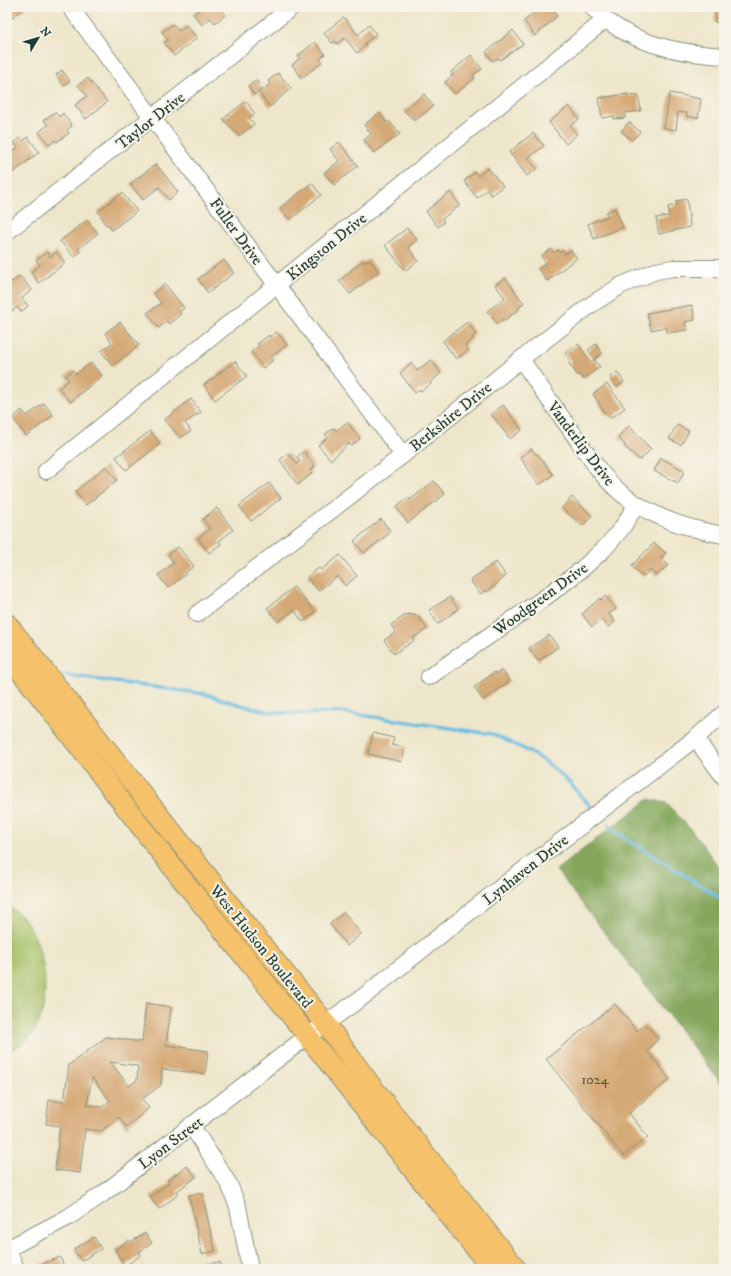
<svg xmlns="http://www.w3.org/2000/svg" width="731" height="1276" font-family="'IM FELL DW Pica',serif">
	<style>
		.green { fill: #a6c167; stroke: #627f4e }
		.forest { fill: #84a75c; stroke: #527248 }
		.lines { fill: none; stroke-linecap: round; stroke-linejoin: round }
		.stream { stroke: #66bbe2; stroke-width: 3.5 }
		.building { fill: #d5a976; fill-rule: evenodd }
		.minor-casing { stroke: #86927f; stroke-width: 18 }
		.major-casing { stroke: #86927f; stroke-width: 22 }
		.minor { stroke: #fff; stroke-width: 16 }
		.major { stroke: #f5c16b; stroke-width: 20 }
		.labels { text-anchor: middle; stroke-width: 4; stroke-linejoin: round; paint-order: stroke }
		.number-label { font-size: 14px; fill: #4c5844 }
		.street-label { font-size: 16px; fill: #1f3d34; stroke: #f7f3e8 }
	</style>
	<rect width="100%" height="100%" fill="#f7f3e8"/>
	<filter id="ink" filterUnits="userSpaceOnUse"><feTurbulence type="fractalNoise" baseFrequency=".025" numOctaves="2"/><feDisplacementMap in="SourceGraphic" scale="8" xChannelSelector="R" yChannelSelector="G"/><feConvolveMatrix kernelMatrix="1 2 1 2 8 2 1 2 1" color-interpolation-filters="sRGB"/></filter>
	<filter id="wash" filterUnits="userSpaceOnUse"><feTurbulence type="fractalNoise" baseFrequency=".012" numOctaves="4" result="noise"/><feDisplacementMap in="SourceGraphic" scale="16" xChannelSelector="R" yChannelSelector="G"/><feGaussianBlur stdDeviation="0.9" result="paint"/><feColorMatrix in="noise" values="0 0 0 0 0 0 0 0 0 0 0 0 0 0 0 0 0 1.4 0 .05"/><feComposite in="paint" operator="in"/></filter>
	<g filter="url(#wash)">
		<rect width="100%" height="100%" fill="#eee6ca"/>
		<path class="green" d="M7 904C12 908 18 913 23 918 46 945 53 1002 34 1032 28 1041 15 1047 7 1053Z"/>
		<polygon class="forest" points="649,799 666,803 693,832 724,874 724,1087 556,870"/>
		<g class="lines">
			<g class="stream">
				<polyline points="63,675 205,694 241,705 271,712 303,714 340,712 492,734 522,748 546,762 566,779 591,807"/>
				<polyline points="609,825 617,833 724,900"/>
			</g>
		</g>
		<g id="blocks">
			<g class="building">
				<polygon points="7,7 26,7 7,22"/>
				<polygon points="203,7 226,7 222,11 225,15 215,23 211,18 202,25 193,14"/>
				<polygon points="542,7 558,7 553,11 557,16 535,36 524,21"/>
				<polygon points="716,7 724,7 724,23 714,22"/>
				<polygon points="344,17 358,35 369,25 376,34 365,43 366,45 357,53 345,38 337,44 335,41 332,43 324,33"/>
				<polygon points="173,24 179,31 186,25 197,38 174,56 164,43 168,40 162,32"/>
				<polygon points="513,30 523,44 500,60 498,58 493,61 486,52"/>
				<polygon points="315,42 325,54 320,59 322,62 302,78 292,65 300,58 298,56"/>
				<polygon points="471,55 482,69 473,75 475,78 455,94 445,82 453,75 451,72"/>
				<polygon points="62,70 70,81 64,86 56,75"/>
				<polygon points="278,73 291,88 270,107 259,93 270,84 268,81"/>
				<polygon points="88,78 107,102 86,119 75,105 87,96 78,85"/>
				<polygon points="256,80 262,89 254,95 248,86"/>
				<polygon points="670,93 701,99 698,118 686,116 687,113 678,112 676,130 664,128"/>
				<polygon points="424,94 433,106 415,121 404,111"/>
				<polygon points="628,94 628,96 638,95 641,111 625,113 625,118 614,119 614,116 602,118 599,98"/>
				<polygon points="246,101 255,114 249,118 254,124 239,136 223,119"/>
				<polygon points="569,106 579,119 570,126 577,134 566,144 549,122"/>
				<polygon points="55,112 59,117 63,113 72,126 67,130 69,133 57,142 55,140 49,145 39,132 48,125 44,120"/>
				<polygon points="379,113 387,123 389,121 400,134 374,153 364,140 371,134 364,125"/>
				<polygon points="629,122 640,132 632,140 621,131"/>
				<polygon points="533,133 544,146 528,158 537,169 527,176 509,152"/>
				<polygon points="28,137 39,152 13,173 7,165 7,156 18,148 14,143 20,138 23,141"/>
				<polygon points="339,142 358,166 334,185 324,173 339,161 330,149"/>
				<polygon points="156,164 178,192 169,200 159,187 143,200 130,184"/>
				<polygon points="488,168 503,186 491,195 487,190 477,198 464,181 475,172 478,176"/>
				<polygon points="312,183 321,195 290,220 280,208"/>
				<polygon points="450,192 460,205 442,219 444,222 438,227 426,211"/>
				<polygon points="122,193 137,211 112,230 108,224 106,225 98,211"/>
				<polygon points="687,199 690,227 659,234 656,218 669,216 668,207 677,205 676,201"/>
				<polygon points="615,208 623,227 594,239 588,224 608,216 606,212"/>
				<polygon points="87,220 98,233 78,249 80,252 74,257 60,241"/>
				<polygon points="407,228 417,240 408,247 418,261 405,271 385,245"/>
				<polygon points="551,249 554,253 558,250 560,253 563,250 565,254 571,250 577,258 547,281 538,269 546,263 541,256"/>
				<polygon points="47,252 50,257 56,252 65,263 39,283 31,272 40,265 36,260"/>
				<polygon points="369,259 379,272 350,294 339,281 362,261 363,263"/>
				<polygon points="224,260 234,273 208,293 198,279"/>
				<polygon points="20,276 32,290 22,298 28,306 21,312 17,307 8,315 7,283 10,280 12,282"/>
				<polygon points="505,278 524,303 519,307 520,308 504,321 503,319 497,324 487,311 505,298 495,285"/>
				<polygon points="165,284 184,308 179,312 181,314 169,324 167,321 159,328 147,313 161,303 153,293"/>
				<polygon points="692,305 695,320 685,322 687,330 667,333 666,327 651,330 647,313"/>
				<polygon points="120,322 139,345 113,366 101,351 112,343 105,333"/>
				<polygon points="467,322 476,334 472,337 473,339 465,345 468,350 456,359 443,341"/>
				<polygon points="277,332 287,345 271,357 273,360 263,368 251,352 259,346 257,344 269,335 270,337"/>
				<polygon points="578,344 591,362 594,359 600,367 583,379 579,374 577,375 569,363 571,361 565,353"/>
				<polygon points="596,344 602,353 595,359 588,350"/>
				<polygon points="431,360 441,373 430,383 431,384 421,391 420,389 415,393 400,373 411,363 417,371"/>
				<polygon points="235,361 247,376 215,400 204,385"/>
				<polygon points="91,363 102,376 70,402 59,388 69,380 65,376 73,370 76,374"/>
				<polygon points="617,372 624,382 617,387 610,377"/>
				<polygon points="607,384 625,408 611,418 607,414 606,415 593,394"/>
				<polygon points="191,399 201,412 185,423 191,431 181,438 164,420"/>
				<polygon points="44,403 53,415 26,436 13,418 22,410 27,416"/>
				<polygon points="503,405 522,430 510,439 491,414"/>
				<polygon points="347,422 360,439 351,446 349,443 331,460 318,445 328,437 325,434 334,428 336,431"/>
				<polygon points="677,425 689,431 681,445 669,439"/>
				<polygon points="629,426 651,449 640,460 624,446 625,445 618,437"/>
				<polygon points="150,431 160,444 126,470 116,457"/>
				<polygon points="532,449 536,455 538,454 553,475 539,485 520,457"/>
				<polygon points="304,451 315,467 310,470 312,473 298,485 280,460 288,453 297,464 300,461 297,457"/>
				<polygon points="661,458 685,471 678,483 654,471"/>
				<polygon points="106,466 117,480 86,505 75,492"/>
				<polygon points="434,481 445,494 408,523 396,507 408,497 410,500"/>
				<polygon points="269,483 281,498 251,521 239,506"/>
				<polygon points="572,497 592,516 582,526 562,508"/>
				<polygon points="217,508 233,530 219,541 221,544 209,553 198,538 210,529 203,519"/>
				<polygon points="381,519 391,532 364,553 354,541"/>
				<polygon points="654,543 666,553 661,558 668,565 657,576 650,570 643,577 631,566"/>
				<polygon points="178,547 194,566 185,573 186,574 168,588 158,575 174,563 168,555"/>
				<polygon points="340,555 357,576 345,586 338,576 318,591 307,577 319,568 321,570"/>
				<polygon points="496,562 506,576 487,592 485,590 480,594 470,580"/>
				<polygon points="294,587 315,612 303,622 294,610 278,622 267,608"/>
				<polygon points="605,596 616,609 609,614 615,622 608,627 602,619 592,627 582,614 600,598 601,600"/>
				<polygon points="450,597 458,609 438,624 429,610"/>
				<polygon points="407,614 418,616 427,629 413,638 415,640 394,654 384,640 396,632 391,625"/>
				<polygon points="549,635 558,647 538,661 529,648"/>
				<polygon points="502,670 510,681 483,700 474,687 495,672 496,674"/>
				<polygon points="373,733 394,738 392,745 405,748 402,762 368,754"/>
				<polygon points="344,912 361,934 347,946 330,924"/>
				<path d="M146 1003 171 1007 166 1045 208 1051 205 1074 162 1069 161 1085 142 1099 149 1108 126 1127 119 1117 101 1131 85 1129 80 1173 55 1170 60 1126 46 1124 49 1100 64 1102 69 1065 106 1037 142 1042ZM110 1062 138 1066 137 1080 129 1086ZM92 1077 110 1101 102 1107 87 1105Z"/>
				<polygon points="615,1004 637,1031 646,1024 658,1039 647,1051 670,1079 629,1113 648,1137 623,1156 546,1059"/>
				<polygon points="187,1166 196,1177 177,1191 179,1194 159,1209 150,1197 169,1183 168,1180"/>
				<polygon points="202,1193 215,1251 202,1254 189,1195"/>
				<polygon points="145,1233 152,1243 139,1252 141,1255 125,1266 115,1250 129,1240 131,1242"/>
				<polygon points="94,1237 101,1249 81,1261 74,1249"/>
				<polygon points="60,1257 65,1269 45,1269 42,1264"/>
				<polygon points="220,1262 221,1269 207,1269 206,1264"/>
			</g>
		</g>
	</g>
	<g filter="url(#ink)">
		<use href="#blocks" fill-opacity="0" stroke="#86927f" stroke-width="1"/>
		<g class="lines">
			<g class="minor-casing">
				<g id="minor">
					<polyline points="70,7 403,455"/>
					<path d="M592 7C626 43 676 53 724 56"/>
					<polyline points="7,232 292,7"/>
					<path d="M521 359C539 386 558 412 577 439 590 458 603 478 621 493 649 516 688 529 724 535"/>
					<polyline points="46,471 605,20"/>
					<polyline points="197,614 403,455 521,359 592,304 622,285 656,271 673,268 724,268"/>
					<polyline points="429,677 547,596 582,569 605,548 622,528 637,504"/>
					<polyline points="697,737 703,749 724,777"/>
					<polyline points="191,1125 229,1184 238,1207 250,1269"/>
					<polyline points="7,1248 16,1269"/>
					<polyline points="7,1249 67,1218 104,1193 301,1041 364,996 505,884 697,737 724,713"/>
				</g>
			</g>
			<g class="major-casing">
				<g id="major">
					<polyline points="7,624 256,938 326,1024 369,1083 516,1269"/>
					<path d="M7 654C68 730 125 808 186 884 289 1011 390 1141 492 1269"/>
				</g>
			</g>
			<use href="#minor" class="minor"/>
			<use href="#major" class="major"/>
		</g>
	</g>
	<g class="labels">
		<g class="number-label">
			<text x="595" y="1084">1024</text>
		</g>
		<g class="street-label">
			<text transform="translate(150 120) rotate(-38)" y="6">Taylor Drive</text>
			<text transform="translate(237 231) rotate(54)" y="6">Fuller Drive</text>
			<text transform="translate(326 246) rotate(-39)" y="6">Kingston Drive</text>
			<text transform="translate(450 416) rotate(-39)" y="6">Berkshire Drive</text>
			<text transform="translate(582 443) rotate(53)" y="6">Vanderlip Drive</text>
			<text transform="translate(540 598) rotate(-36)" y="6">Woodgreen Drive</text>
			<text transform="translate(525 869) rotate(-38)" y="6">Lynhaven Drive</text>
			<text transform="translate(262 946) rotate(51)" y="6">West Hudson Boulevard</text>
			<text transform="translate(170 1142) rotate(-37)" y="6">Lyon Street</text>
		</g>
	</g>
	<rect width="731" height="1276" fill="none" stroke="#f7f3e8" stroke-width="24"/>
	<g transform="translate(38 38) rotate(52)" stroke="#f7f3e8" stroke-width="3" paint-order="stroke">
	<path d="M0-3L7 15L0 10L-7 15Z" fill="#1f3d34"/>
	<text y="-6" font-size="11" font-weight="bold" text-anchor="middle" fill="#1f3d34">N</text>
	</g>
</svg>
